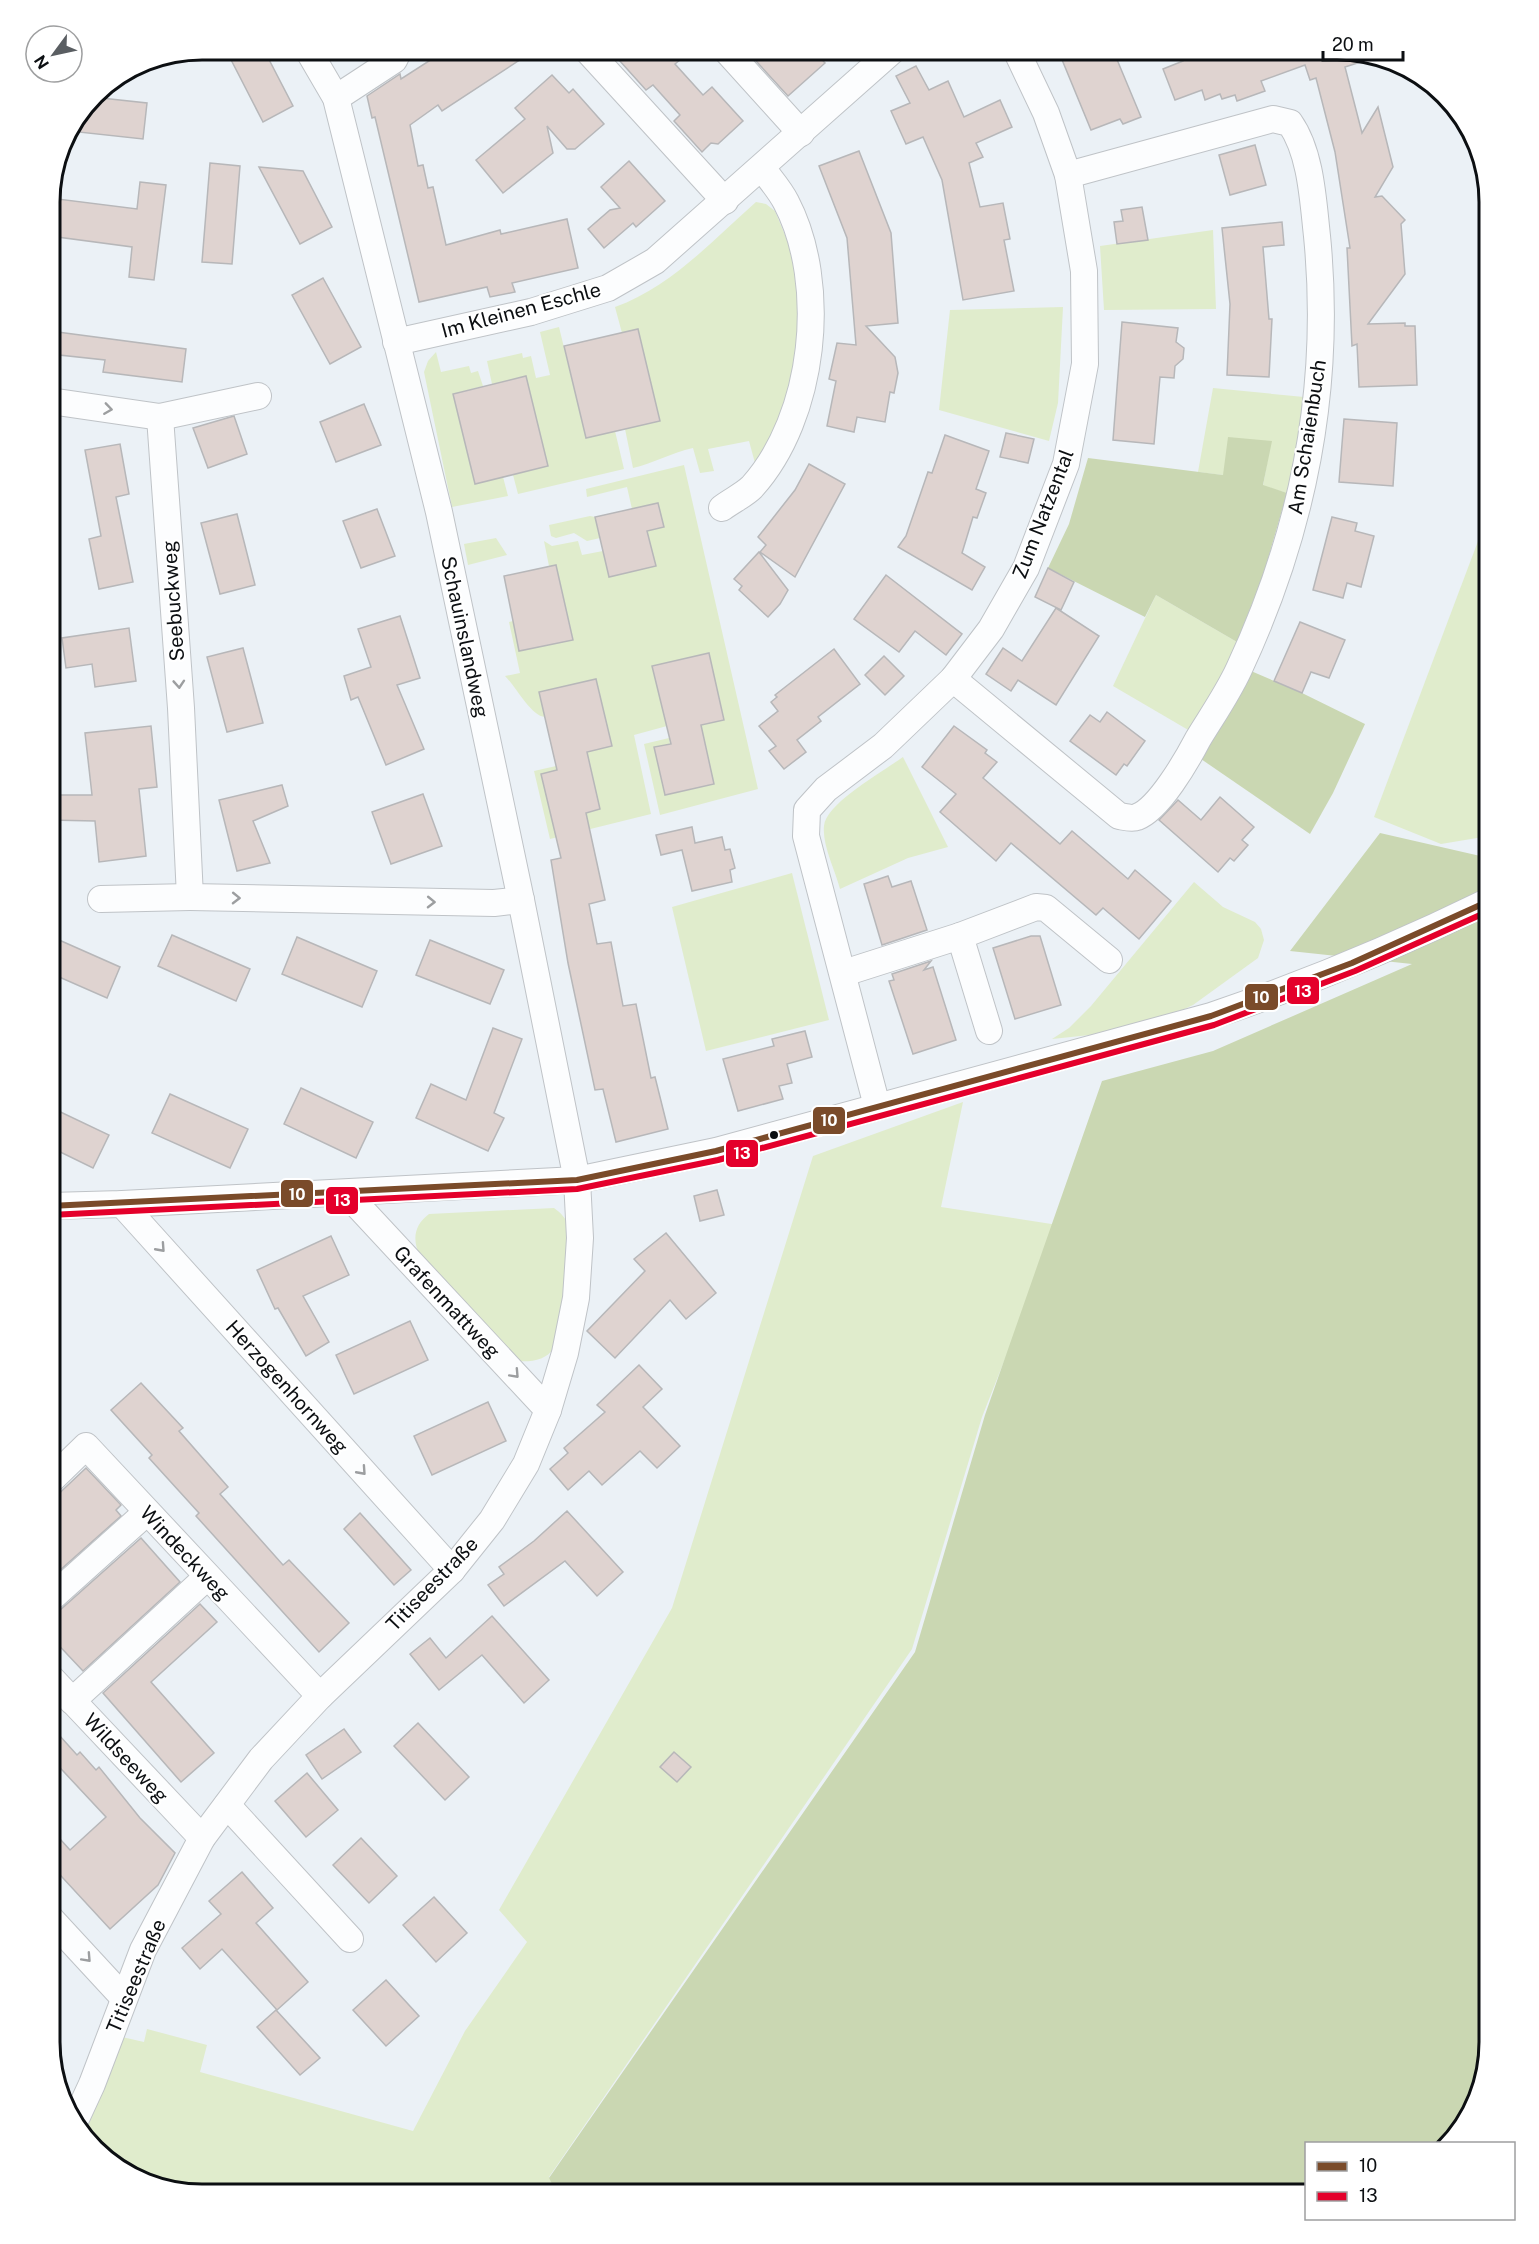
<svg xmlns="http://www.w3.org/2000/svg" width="1539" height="2244" font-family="'Public Sans',sans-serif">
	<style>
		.green { fill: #e0eccc }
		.forest { fill: #cad7b2 }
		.building { fill: #dfd3d0; stroke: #b7b7b9; stroke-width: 1.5 }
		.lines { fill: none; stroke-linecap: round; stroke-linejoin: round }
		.minor-casing { stroke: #bfc3c7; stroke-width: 28 }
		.minor { stroke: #fcfdfe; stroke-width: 26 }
		.bus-1-casing { stroke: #fff; stroke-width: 10 }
		.bus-2-casing { stroke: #fff; stroke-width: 10 }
		.bus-1 { stroke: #7a4b2a; stroke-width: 6 }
		.bus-2 { stroke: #e4002b; stroke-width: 6 }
		.oneway { stroke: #9c9ea0 }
		.bus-dot { fill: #0c0f12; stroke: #fff; stroke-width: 2 }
		.labels { text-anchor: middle; stroke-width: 4.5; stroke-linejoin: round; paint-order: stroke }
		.street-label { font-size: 20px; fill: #0c0f12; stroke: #fff }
		.rim { fill: none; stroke: #0c0f12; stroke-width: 3 }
		.line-badge { stroke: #fff; stroke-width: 2 }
		.badge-label { font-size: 16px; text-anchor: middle; font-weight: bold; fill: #fff }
	</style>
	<rect width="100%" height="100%" fill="#ebf1f6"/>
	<g class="green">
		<path d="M756 202 766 204 775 211C783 231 794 253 797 275 804 333 795 419 755 463L749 441 708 449 714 471 700 473 693 448C671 453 654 463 633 468L625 429 660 420 638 330 622 333 615 307C671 287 713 240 756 202Z"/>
		<polygon points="1213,230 1216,309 1104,310 1100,246"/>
		<polygon points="1063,307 1058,403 1049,441 939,410 950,310"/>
		<polygon points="559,327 586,438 615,431 624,469 518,494 513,475 548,466 526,377 492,384 487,361 522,353 523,358 531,356 536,378 550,375 540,332"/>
		<polygon points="436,352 441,372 469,366 471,373 478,371 483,386 453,394 475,484 503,477 508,496 452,507 424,372 428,361"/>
		<polygon points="1213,388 1304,397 1301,429 1287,493 1263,486 1271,441 1223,475 1198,472"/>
		<path d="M684 465 758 789 660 815 644 744 669 738 670 744 654 748 666 795 714 784 704 738 697 726 724 719 709 653 653 666 667 726 634 735 651 814 550 839 534 771 556 766 557 770 541 774 552 820 600 809 590 765 583 753 611 746 539 692 545 717C531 716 517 688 505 676L520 673 509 622 513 621 520 651 573 639 556 565 549 566 544 541 552 546 578 541 582 555 603 551 609 577 656 566 647 531 664 527 658 503 632 509 627 487 587 497 586 489Z"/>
		<polygon points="1489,512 1489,836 1441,844 1374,817"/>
		<polygon points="590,516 595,517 600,538 587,541 574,533 556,538 551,536 549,525"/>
		<polygon points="496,538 507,555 468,565 464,544"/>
		<polygon points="1156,595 1237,642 1221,677 1190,731 1113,686"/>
		<path d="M903 757 948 847 908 858 840 889C835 870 822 845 824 826 826 803 884 771 903 757Z"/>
		<polygon points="792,873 829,1020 706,1051 672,907"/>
		<polygon points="1194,882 1223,907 1255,922 1261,929 1264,940 1258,958 1193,1005 1178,1012 1090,1035 1052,1039 1069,1028 1091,1006"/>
		<polygon points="963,1102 941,1207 1058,1225 982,1417 912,1649 549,2177 557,2194 200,2194 121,2170 85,2134 122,2037 144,2042 147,2029 207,2045 200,2072 413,2131 465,2031 527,1942 499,1910 672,1608 813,1156"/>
		<path d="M554 1208C561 1213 566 1218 568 1226 573 1241 561 1332 554 1347 547 1361 530 1362 517 1361L420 1256C412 1240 414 1225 429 1214Z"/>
	</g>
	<g class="forest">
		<polygon points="1228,437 1272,441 1263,485 1287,493 1263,576 1237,642 1156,595 1145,617 1048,568 1069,524 1088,458 1223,475"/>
		<polygon points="1251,671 1302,693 1365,724 1333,793 1310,834 1201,759"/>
		<polygon points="1380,833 1489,858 1489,2042 1469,2119 1444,2143 1306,2144 1306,2194 557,2194 549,2178 915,1652 985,1415 1102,1081 1213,1051 1412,964 1290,951"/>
	</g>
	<g class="building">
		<polygon points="226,50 264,50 293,106 263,122"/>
		<polygon points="446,50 535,50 442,111 438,105 410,125 418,166 423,165 428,188 433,187 446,245 500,230 501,234 567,219 578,268 512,283 515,292 490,297 487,287 419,302 375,117 372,118 367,96 400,74 401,79"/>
		<polygon points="610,50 692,50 675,64 703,95 712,87 743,121 718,144 711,143 702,152 674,121 680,115 653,85 646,90"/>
		<polygon points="746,50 813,50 825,63 788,96"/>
		<polygon points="1058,50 1113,50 1141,117 1123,124 1120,119 1091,130"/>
		<polygon points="1179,50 1347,50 1373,58 1345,67 1362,133 1378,107 1393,167 1375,197 1382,196 1405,220 1401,224 1405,274 1368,324 1405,323 1405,326 1415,326 1417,385 1359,387 1357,344 1352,346 1347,248 1350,248 1335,152 1316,78 1310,80 1305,65 1261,81 1265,91 1237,101 1235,95 1222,99 1220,94 1205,100 1202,90 1175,100 1163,69 1183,61"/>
		<polygon points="916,66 929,90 948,81 964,117 1000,100 1012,127 976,143 983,157 969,163 980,207 1003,203 1010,239 1004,240 1014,291 963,300 942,180 923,137 906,144 891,111 910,103 896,76"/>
		<polygon points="552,75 569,93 573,89 604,124 575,149 567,149 547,126 553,153 503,193 476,160 525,119 515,108"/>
		<polygon points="92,97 147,103 143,139 69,131"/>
		<polygon points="1255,145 1266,185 1230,195 1219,155"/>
		<polygon points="859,151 891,233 898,323 866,326 895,357 898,373 894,393 890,392 885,422 857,417 854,432 827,426 836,381 829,379 837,343 856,345 847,238 819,166"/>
		<polygon points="629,161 665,201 636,227 633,223 604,248 588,229 610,210 620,208 601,187"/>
		<polygon points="210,163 240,166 232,264 202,262"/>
		<polygon points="259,167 303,171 332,227 300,244"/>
		<polygon points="140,182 166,185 154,280 129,277 132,247 50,236 50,198 137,209"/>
		<polygon points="1142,207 1148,240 1117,244 1114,222 1123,221 1121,210"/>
		<polygon points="1282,222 1284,245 1263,247 1269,319 1272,319 1269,377 1227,375 1230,304 1222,228"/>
		<polygon points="323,278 361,347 330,364 292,295"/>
		<polygon points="1122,322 1178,328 1176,342 1184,348 1183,359 1175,366 1174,378 1160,377 1154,444 1113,440"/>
		<polygon points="638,329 660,421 586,438 564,346"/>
		<polygon points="50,331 186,349 182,382 103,372 105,360 50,354"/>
		<polygon points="526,376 548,466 475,484 453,394"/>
		<polygon points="364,404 381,445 336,462 320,422"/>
		<polygon points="234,416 247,454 208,468 193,428"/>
		<polygon points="1344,419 1397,423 1393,486 1339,482"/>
		<polygon points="1006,433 1034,439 1028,463 1000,457"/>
		<polygon points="945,435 989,451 976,489 986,493 977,518 973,517 962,553 985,567 972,590 898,547 906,536 928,472 932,473"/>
		<polygon points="120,444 129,494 116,497 133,582 99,589 89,539 101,536 85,450"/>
		<polygon points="809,464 845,484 795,577 760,552 766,545 758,537 795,490"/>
		<polygon points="658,503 664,527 647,531 656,566 609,577 595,517"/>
		<polygon points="377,509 395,556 361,568 343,521"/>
		<polygon points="237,514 255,585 220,594 201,523"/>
		<polygon points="1332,517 1357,523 1355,531 1374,536 1361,587 1347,583 1343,598 1313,590"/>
		<polygon points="759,552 788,590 780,604 768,617 739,590 742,586 734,579"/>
		<polygon points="556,565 573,640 519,651 504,576"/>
		<polygon points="1048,568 1074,582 1061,610 1035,597"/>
		<polygon points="886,575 962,634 946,655 915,631 899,652 854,619"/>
		<polygon points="1056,608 1099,636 1056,705 1018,680 1011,691 986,674 1003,648 1022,661"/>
		<polygon points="400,616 420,678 397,685 424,749 386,765 358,697 351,700 344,676 371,667 358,629"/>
		<polygon points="1300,622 1345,640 1329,678 1311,672 1302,693 1274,681"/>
		<polygon points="129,628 136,681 95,687 92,664 66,668 62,638"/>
		<polygon points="243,648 263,723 227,732 207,657"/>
		<polygon points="834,649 860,684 818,717 821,721 797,740 806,752 784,769 769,751 776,746 759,726 778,711 771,702 777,697 775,695"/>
		<polygon points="709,653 724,720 701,725 714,784 665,795 654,747 671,744 652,666"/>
		<polygon points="884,656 904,676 885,695 865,675"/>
		<polygon points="596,679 612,746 587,752 600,809 586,813 605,900 589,904 597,944 611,942 623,1006 636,1004 651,1078 655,1077 668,1129 616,1142 603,1089 595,1090 568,963 551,860 561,858 541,774 557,770 539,692"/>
		<polygon points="1107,712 1145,741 1127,766 1124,764 1116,775 1070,741 1090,715 1100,722"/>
		<polygon points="151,726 157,787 139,789 146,856 99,862 95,821 50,820 50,795 92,795 85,733"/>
		<polygon points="954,726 987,750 985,753 997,762 983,778 1060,844 1072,831 1128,879 1135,870 1171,901 1139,939 1103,908 1096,915 1011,843 996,861 940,812 956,794 922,767"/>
		<polygon points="282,785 288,806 253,821 270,863 237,871 219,800"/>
		<polygon points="423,794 442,846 391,864 372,812"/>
		<polygon points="1220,797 1254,827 1242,840 1248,845 1234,861 1230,858 1218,872 1159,820 1178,800 1201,820"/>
		<polygon points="692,827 695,843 722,837 725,850 730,849 735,868 730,870 732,882 692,891 682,850 661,855 656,835"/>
		<polygon points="888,876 892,887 911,881 927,930 882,945 864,884"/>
		<polygon points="172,935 250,969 236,1001 158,966"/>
		<polygon points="50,936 120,967 107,998 50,973"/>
		<polygon points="1031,936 1040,936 1061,1005 1015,1019 993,948"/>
		<polygon points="297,937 377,971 362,1007 282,974"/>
		<polygon points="430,940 504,970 490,1004 416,975"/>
		<polygon points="931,961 924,970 933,967 956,1040 913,1054 889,981 894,980 892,974"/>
		<polygon points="493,1028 522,1039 494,1113 504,1118 488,1151 416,1118 431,1084 466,1100"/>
		<polygon points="805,1031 812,1057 787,1064 792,1083 779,1086 783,1099 738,1111 723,1059 774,1046 772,1039"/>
		<polygon points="301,1088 373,1122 356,1158 284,1124"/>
		<polygon points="170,1094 248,1129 230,1168 152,1133"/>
		<polygon points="50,1107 109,1135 93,1168 50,1147"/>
		<polygon points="717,1190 724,1215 700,1221 694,1196"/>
		<polygon points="666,1233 716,1293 686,1319 670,1300 615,1358 587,1331 645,1271 634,1259"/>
		<polygon points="331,1236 349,1275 303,1296 329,1342 306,1356 278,1308 275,1309 257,1270"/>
		<polygon points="410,1321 428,1360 354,1394 336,1355"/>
		<polygon points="639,1365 662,1389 643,1407 680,1446 657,1468 640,1451 602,1485 589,1471 568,1490 550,1469 568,1453 564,1448 605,1412 597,1405"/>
		<polygon points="141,1383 183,1428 179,1431 228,1487 220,1494 283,1565 289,1560 349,1623 319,1652 196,1516 199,1513 149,1458 152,1455 111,1410"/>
		<polygon points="488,1402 506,1441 432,1475 414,1436"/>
		<polygon points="86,1468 121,1505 116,1510 121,1516 50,1579 50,1502"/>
		<polygon points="567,1511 623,1572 597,1596 565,1561 504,1606 488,1585 504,1574 499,1567 534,1541"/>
		<polygon points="360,1513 411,1570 394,1585 344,1529"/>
		<polygon points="141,1538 180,1582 83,1671 50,1636 50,1614 60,1610"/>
		<polygon points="200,1604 217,1622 151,1682 214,1753 181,1782 103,1693"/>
		<polygon points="492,1616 549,1680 524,1703 482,1655 439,1690 410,1654 430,1638 446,1658"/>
		<polygon points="418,1723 469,1777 445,1800 394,1746"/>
		<polygon points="50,1725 77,1755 80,1752 96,1770 99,1767 140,1818 175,1853 158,1885 110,1929 50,1864 50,1828 70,1850 106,1817 50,1757"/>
		<polygon points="344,1729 361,1752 322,1779 306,1755"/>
		<polygon points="674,1752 691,1767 677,1782 660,1767"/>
		<polygon points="307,1773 338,1810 306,1837 275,1801"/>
		<polygon points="361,1838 397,1876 369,1903 333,1865"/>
		<polygon points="242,1872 273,1908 256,1923 308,1982 277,2010 222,1949 200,1969 182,1948 221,1914 209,1901"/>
		<polygon points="434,1897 467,1933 436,1962 403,1925"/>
		<polygon points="386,1980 419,2016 386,2046 353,2010"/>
		<polygon points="276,2010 320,2058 300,2075 257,2027"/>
	</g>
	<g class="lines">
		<g class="minor-casing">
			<g id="minor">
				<polyline points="587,50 725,201"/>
				<polyline points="726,50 801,133"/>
				<polyline points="336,98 394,60 399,50"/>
				<polyline points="396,342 531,312 608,288 655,261 893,50"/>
				<polyline points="50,401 160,417 181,708 190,897 494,903 521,900"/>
				<polyline points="160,417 258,396"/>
				<path d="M722 508C731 501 744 495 752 487 815 417 829 284 786 202 780 190 770 179 762 168"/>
				<path d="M953 679 1119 816C1125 817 1132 819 1137 817 1159 809 1187 760 1198 739 1212 716 1228 693 1239 669 1303 532 1332 387 1317 236 1313 200 1311 153 1290 123L1273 119 1068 175"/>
				<polyline points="101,899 190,897"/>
				<polyline points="960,936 1036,907 1046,908 1109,960"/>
				<polyline points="844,973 960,936 989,1031"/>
				<polyline points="877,1106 806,836 807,810 826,789 883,746 953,679 991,629 1026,568 1066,464 1085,364 1084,271 1068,175 1046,113 1016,50"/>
				<polyline points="346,1193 548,1410"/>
				<polyline points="122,1204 452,1570"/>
				<path d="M50 1206 122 1204 577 1180 716 1151 1211 1016C1306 984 1399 945 1489 901"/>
				<polyline points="50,1481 86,1446 320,1696"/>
				<polyline points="50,1599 147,1512"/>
				<polyline points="50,1677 202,1838"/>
				<polyline points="72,1701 207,1577"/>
				<polyline points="227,1805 350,1939"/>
				<polyline points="50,1918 123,1997"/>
				<polyline points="74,2123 92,2084 143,1950 202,1838 261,1759 320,1696 452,1570 492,1520 526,1464 548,1410 565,1353 576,1298 580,1238 577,1180 521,900 439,512 336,98 308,50"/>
			</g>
		</g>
		<use href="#minor" class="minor"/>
		<g class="bus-1-casing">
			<polyline id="bus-1" points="50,1206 577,1180 716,1151 1211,1016 1352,963 1489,901"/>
		</g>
		<g class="bus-2-casing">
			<polyline id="bus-2" points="50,1215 577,1189 718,1160 1214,1025 1355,971 1489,911"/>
		</g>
		<use href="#bus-1" class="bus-1"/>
		<use href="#bus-2" class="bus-2"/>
	</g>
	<defs><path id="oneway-chevron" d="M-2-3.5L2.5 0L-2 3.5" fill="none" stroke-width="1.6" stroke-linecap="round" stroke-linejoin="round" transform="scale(1.5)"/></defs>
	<g class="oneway">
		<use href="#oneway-chevron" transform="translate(108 409) rotate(8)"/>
		<use href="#oneway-chevron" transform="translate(179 684) rotate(86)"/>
		<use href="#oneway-chevron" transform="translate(236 898) rotate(1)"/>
		<use href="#oneway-chevron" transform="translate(431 902) rotate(1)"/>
		<use href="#oneway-chevron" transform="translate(161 1248) rotate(48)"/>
		<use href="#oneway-chevron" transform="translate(515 1374) rotate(47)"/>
		<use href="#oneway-chevron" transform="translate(362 1471) rotate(48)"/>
		<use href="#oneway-chevron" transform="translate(87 1958) rotate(47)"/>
	</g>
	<circle class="bus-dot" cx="774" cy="1135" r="5"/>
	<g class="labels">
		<g class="street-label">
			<text transform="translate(521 310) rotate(-15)" y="7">Im Kleinen Eschle</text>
			<text transform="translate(1307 437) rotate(-81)" y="7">Am Schaienbuch</text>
			<text transform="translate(1043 514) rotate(-69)" y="7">Zum Natzental</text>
			<text transform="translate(173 601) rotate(-94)" y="7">Seebuckweg</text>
			<text transform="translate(465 637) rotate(78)" y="7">Schauinslandweg</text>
			<text transform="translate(447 1302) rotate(47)" y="7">Grafenmattweg</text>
			<text transform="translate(287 1387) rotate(48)" y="7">Herzogenhornweg</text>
			<text transform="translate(185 1553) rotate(47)" y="7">Windeckweg</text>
			<text transform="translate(432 1584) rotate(-46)" y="7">Titiseestraße</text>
			<text transform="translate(126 1758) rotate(47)" y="7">Wildseeweg</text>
			<text transform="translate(136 1976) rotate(-67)" y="7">Titiseestraße</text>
		</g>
	</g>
	<path d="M0 0H1539V2244H0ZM202 60H1337A142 142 0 0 1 1479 202V2042A142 142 0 0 1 1337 2184H202A142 142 0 0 1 60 2042V202A142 142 0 0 1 202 60Z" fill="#fff" fill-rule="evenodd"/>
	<path class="rim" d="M202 60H1337A142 142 0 0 1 1479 202V2042A142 142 0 0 1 1337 2184H202A142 142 0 0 1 60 2042V202A142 142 0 0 1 202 60Z"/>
	<g class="line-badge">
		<rect x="1286" y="976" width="34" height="29" rx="6" fill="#e4002b"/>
		<rect x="1244" y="983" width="35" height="28" rx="6" fill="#7a4b2a"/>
		<rect x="812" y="1106" width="34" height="29" rx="6" fill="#7a4b2a"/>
		<rect x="725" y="1139" width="34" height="29" rx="6" fill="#e4002b"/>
		<rect x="280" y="1179" width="34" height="29" rx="6" fill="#7a4b2a"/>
		<rect x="325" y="1186" width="34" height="29" rx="6" fill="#e4002b"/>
	</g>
	<g class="badge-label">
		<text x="1303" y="997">13</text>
		<text x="1261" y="1003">10</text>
		<text x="829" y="1126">10</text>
		<text x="742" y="1159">13</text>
		<text x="297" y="1200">10</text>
		<text x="342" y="1206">13</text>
	</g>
	<rect x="1305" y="2142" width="210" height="78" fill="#ffffff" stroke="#9e9fa0" stroke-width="1.5"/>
	<rect x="1317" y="2162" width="30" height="9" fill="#7a4b2a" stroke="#9e9fa0" stroke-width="1.5"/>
	<text x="1359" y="2172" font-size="18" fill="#0c0f12">10</text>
	<rect x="1317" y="2192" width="30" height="9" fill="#e4002b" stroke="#9e9fa0" stroke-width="1.5"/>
	<text x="1359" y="2202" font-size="18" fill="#0c0f12">13</text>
	<g transform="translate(54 54) rotate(237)"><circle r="28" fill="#ffffff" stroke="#9e9fa0" stroke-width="1.5"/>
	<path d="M0-4.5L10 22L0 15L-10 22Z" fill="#5a5e62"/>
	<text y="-9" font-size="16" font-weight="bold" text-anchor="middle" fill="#0c0f12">N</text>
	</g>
	<path d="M1323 51v9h80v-9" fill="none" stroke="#0c0f12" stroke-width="3"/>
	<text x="1332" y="51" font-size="18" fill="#0c0f12" stroke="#ffffff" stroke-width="4.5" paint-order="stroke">20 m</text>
</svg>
